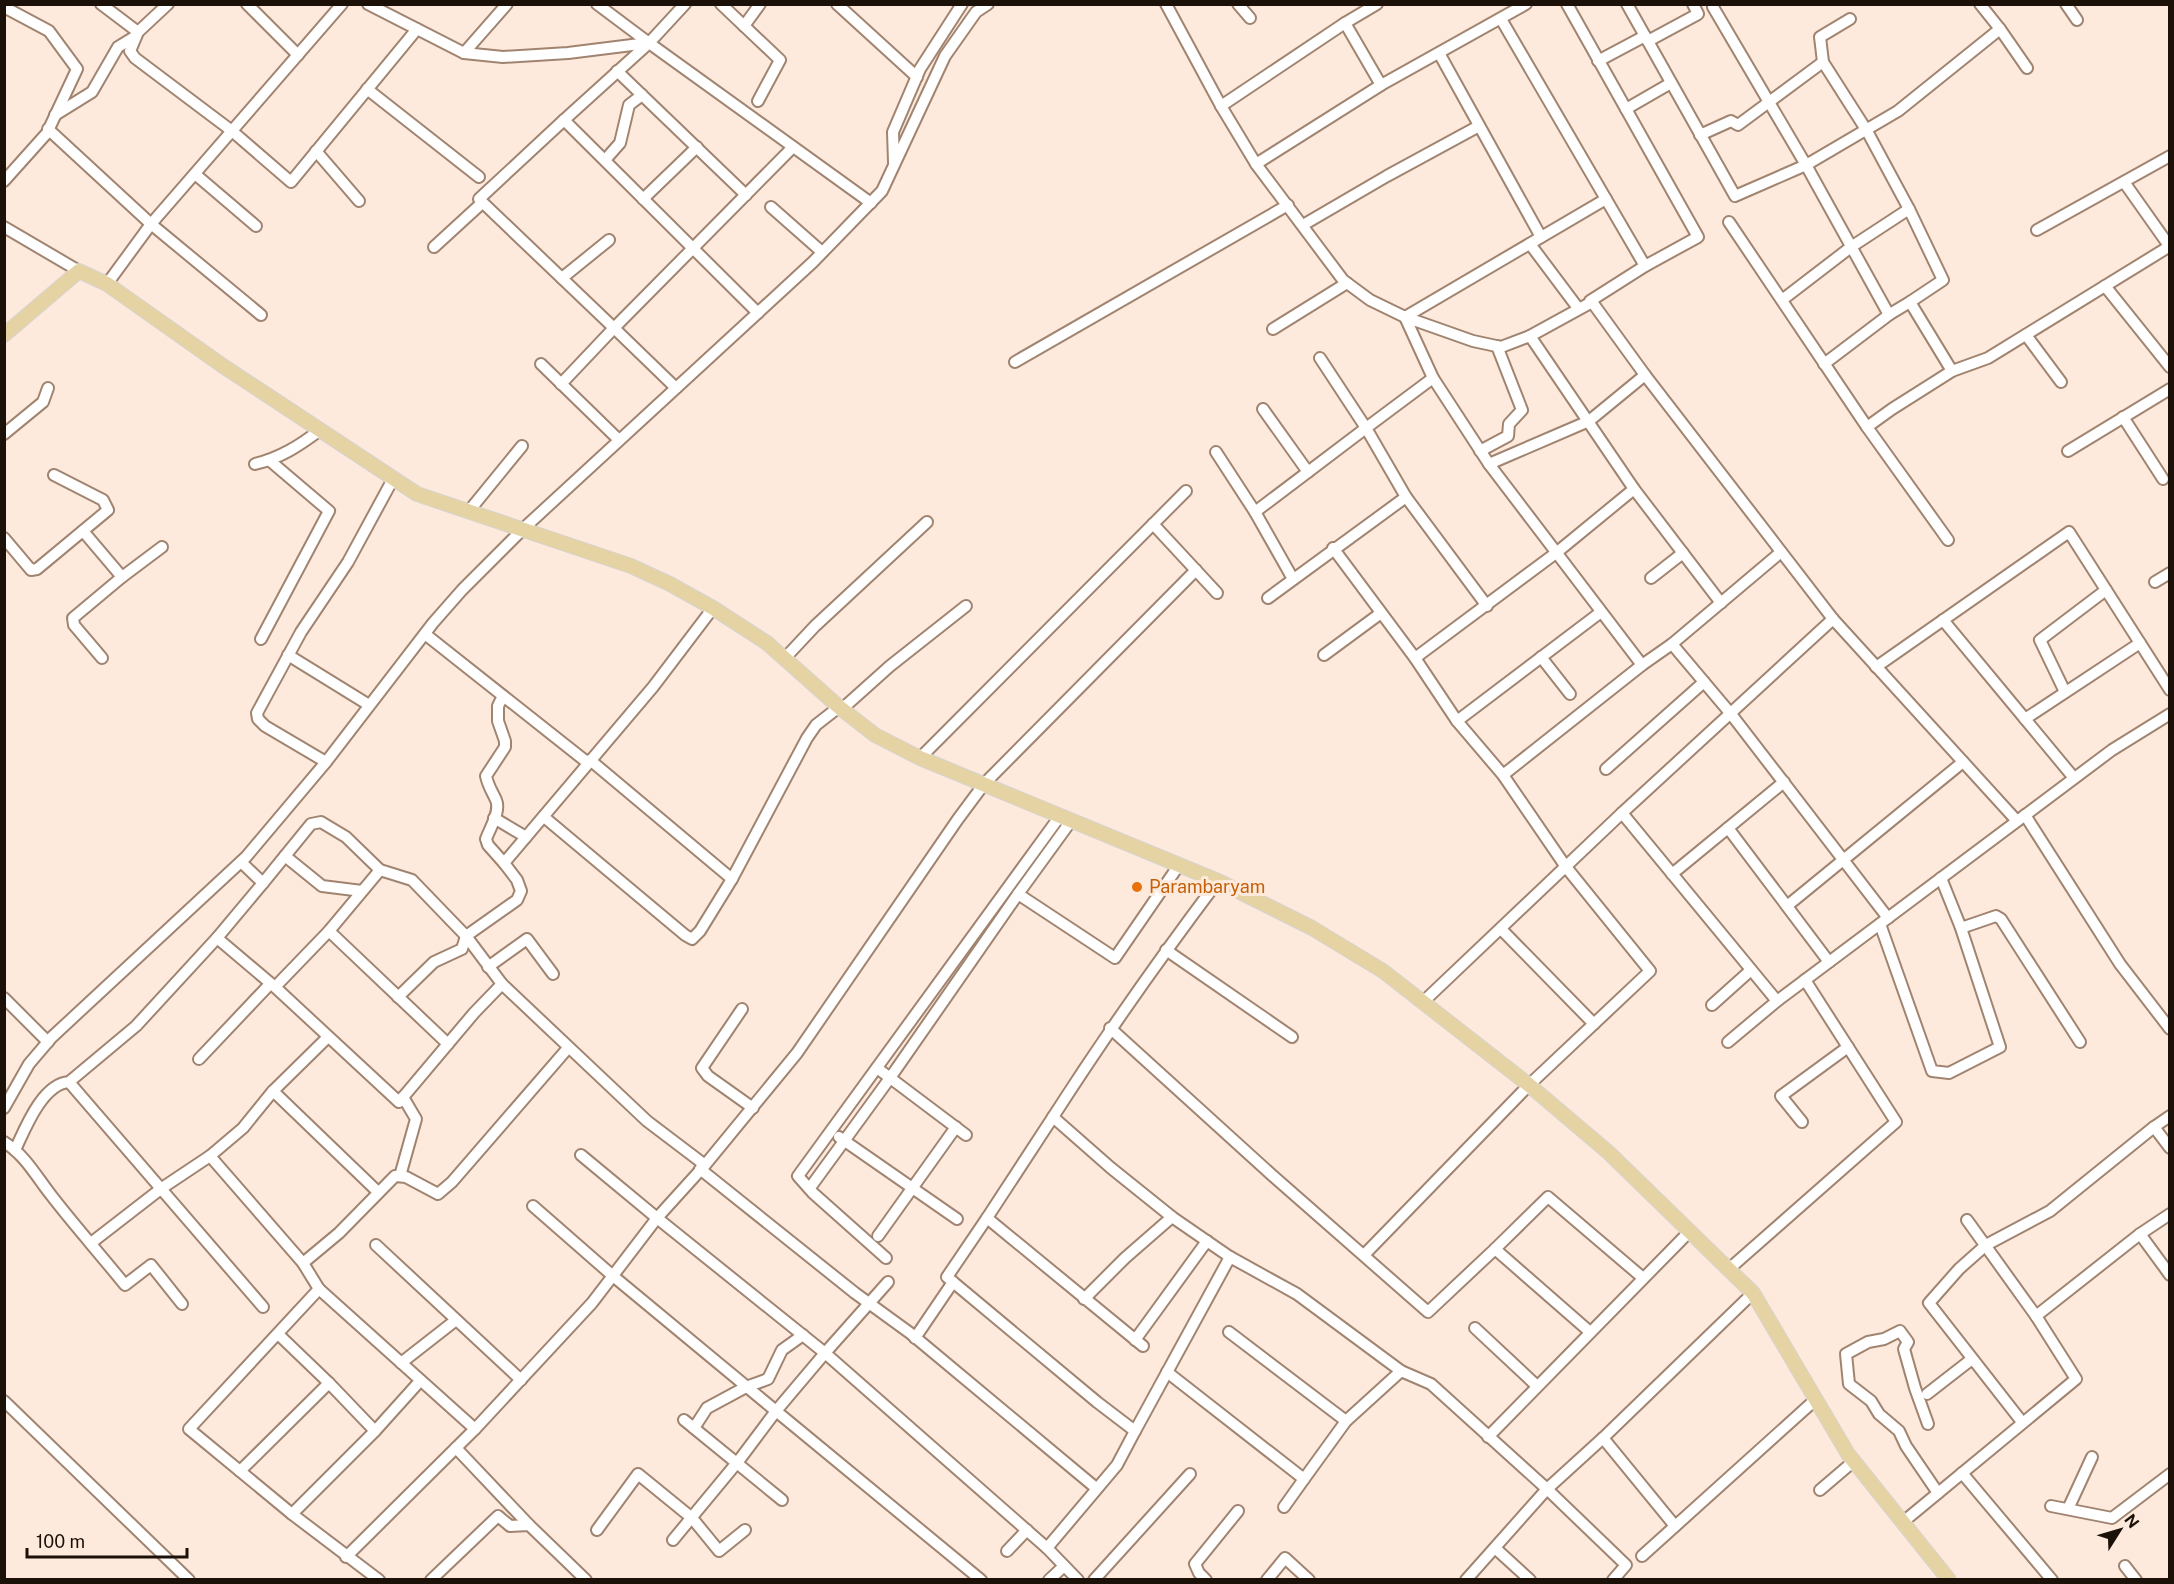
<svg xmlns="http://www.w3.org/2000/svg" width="2174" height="1584" font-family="'Public Sans',sans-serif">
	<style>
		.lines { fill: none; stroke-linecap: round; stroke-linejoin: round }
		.minor-casing { stroke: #a18470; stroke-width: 14 }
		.major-casing { stroke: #d6d4d3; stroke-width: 16 }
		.minor { stroke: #fff; stroke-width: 10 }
		.major { stroke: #e5d3a3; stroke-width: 14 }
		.food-dot { fill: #e8710a; stroke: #feeadd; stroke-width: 2 }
		.labels { text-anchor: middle; stroke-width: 6; stroke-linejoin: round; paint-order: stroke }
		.food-label { font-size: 18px; fill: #c56008; stroke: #feeadd; text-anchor: start }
	</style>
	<rect width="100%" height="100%" fill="#feeadd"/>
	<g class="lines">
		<g class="minor-casing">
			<g id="minor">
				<polyline points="101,4 138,32"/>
				<polyline points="168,4 138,32 130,51 135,58 232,131 291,182 417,29"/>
				<polyline points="247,4 298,55"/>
				<polyline points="368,4 464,53 503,57 568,53 648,43"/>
				<polyline points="597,4 649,43"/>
				<polyline points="685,4 649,43 871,203"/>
				<polyline points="721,4 780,60 758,101"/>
				<polyline points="837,4 917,77"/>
				<polyline points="1166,4 1221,106 1256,164 1381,85 1526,4"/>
				<polyline points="1238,4 1250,18"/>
				<polyline points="1567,4 1698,237 1645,266 1590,301"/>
				<polyline points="1627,4 1645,36"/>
				<polyline points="1980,4 2000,29"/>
				<polyline points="2066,4 2077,20"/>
				<polyline points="4,7 49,31 77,69 47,133 4,181"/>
				<polyline points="1713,7 1806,165 1898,111 2000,29 2027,68"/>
				<polyline points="1501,19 1645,266"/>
				<polyline points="1850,19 1820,37 1823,62 1867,131 1909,209 1943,280 1910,302"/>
				<polyline points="1345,23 1381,85"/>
				<polyline points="744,26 760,4"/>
				<polyline points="1648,41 1698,14 1693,4"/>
				<polyline points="649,43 564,120 758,313"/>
				<polyline points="464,53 507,4"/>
				<polyline points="1439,53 1541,237"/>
				<polyline points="1598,61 1645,36 1735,196 1806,165 1888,313 1890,314 1910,302 1952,371 1988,358 2170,246"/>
				<polyline points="617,71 746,195"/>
				<polyline points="367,89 479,177"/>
				<polyline points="1221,106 1345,23 1377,4"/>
				<polyline points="1626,109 1671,83"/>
				<polyline points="55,115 92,92 118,47 136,36"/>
				<polyline points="48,129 151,224 261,315"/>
				<polyline points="1700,135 1731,121 1738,125 1823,62"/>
				<polyline points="316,151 359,201"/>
				<polyline points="605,160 620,143 629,105 642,95"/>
				<polyline points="894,162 893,132 920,69 962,4"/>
				<polyline points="1256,164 1343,280 1370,300 1405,317 1473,341 1501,347 1530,336 1592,302 1645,375 1833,619"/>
				<polyline points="195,174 256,226"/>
				<polyline points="2124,182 2170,247"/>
				<polyline points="643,199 697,147"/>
				<polyline points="771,207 822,252"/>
				<polyline points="1729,222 1867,427 1948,540"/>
				<polyline points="1303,225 1387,176 1479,126"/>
				<polyline points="4,227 79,271"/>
				<polyline points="2037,230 2170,156"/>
				<polyline points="1530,244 1578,308"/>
				<polyline points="434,247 482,203"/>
				<polyline points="562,278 609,240"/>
				<polyline points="107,284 151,224 342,4"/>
				<polyline points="2105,286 2170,367"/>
				<polyline points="1782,300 1851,247 1909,209"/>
				<polyline points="1273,329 1347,283"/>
				<polyline points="2026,335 2061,382"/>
				<polyline points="1015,362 1288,205"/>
				<polyline points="541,364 619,440"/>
				<polyline points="1824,364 1890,314"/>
				<polyline points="1433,378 1489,464 1642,665"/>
				<polyline points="561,384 614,328 479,199 564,120"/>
				<polyline points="676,388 614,328 793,147"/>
				<polyline points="1263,409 1308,472"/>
				<polyline points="2123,417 2163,479"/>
				<polyline points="1867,427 1892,409 1952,371"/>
				<polyline points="4,434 43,402 48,388"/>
				<polyline points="1480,451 1508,436 1509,424 1522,410 1497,346"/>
				<polyline points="2068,451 2170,389"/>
				<polyline points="1216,452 1255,512 1293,579"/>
				<path d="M255 464C280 458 299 446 320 430"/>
				<polyline points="1489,464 1589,421 1645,375"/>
				<polyline points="1634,489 1721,603"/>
				<polyline points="1406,497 1487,606"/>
				<polyline points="469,511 522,446"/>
				<polyline points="1255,512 1366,428 1320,358"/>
				<polyline points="1153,524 1217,593"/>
				<polyline points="83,531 122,577"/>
				<polyline points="4,538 31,570 37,569 108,510 103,500 54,475"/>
				<polyline points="1333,548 1415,658 1457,721 1503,775 1566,867 1650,971 1529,1085 1364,1255"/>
				<polyline points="1651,578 1683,553"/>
				<polyline points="2155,582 2170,573"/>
				<polyline points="1268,598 1406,497 1366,428 1433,378 1405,317 1606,199"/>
				<polyline points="1943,620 2074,778"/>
				<polyline points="425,634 588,763"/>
				<polyline points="261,639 329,511 269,460"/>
				<polyline points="1672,644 1731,714 1888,918"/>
				<polyline points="288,655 369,705"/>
				<polyline points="1324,655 1381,613"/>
				<polyline points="1541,657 1570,694"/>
				<polyline points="102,658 74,625 73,618 122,577 162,547"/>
				<polyline points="785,658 815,626 927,522"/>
				<polyline points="1415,658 1556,553 1634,489 1530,336"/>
				<polyline points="1876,667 2069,532 2170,690"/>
				<polyline points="2065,692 2040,640 2106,590"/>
				<path d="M503 696 498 706V721L505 741V747L486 776C488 786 492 791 496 800 501 811 490 828 486 839L488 845 504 863"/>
				<polyline points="842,709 890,666 966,606"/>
				<polyline points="2025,719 2140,643"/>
				<polyline points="1457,721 1601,612"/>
				<polyline points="920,758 1186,491"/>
				<polyline points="590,760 732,879"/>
				<polyline points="326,762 265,726 258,719 257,713 301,632 348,562 393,479"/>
				<polyline points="1606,769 1704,682"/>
				<polyline points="1503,775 1642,665 1672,644 1781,552"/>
				<polyline points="1622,813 1833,619 2017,821"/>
				<polyline points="2025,815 2120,964 2170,1029"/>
				<polyline points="544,817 685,935 692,939 700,931 732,879 807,738 816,725 839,707"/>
				<polyline points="494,818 526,837"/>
				<polyline points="1728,828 1829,962"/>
				<polyline points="285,856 322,886 362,891"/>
				<polyline points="241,862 263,883 217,938 275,987 399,1102 474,1013 502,984 647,1121 705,1165"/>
				<polyline points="1672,874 1784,782"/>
				<path d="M1218 881C1160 958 1105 1036 1053 1117L1111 1168 1172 1217 1230 1257 1297 1294 1401 1371"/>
				<polyline points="263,883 311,824 321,822 346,837 380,870 412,880 466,936 502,984"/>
				<polyline points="1018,894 1071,821"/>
				<polyline points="1787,906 1963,762"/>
				<polyline points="1880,924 1932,1071 1949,1073 2000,1047 1961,928 1941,878"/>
				<polyline points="1961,928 1996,916 2001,919 2080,1042"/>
				<polyline points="1501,929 1594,1024"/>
				<polyline points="329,931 448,1044"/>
				<polyline points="1166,950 1292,1037"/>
				<polyline points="488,967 527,939 553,974"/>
				<polyline points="275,987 329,931 380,870"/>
				<polyline points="398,997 434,962 462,949 466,936 517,900 521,891 517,880 504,863 653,687 713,608"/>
				<polyline points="4,998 48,1042"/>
				<polyline points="1423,1002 1622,813 1777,1001 2112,750 2170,714"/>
				<polyline points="1712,1005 1751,970"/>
				<polyline points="742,1009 702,1068 708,1076 753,1108"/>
				<polyline points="1110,1028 1273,1176 1428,1312 1495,1249 1548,1197 1643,1278"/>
				<polyline points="1728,1042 1777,1001"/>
				<polyline points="199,1059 270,984"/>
				<polyline points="877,1068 966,1135"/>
				<polyline points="69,1082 263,1307"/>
				<polyline points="273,1091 378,1192"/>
				<polyline points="4,1108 29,1064 52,1037 246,857 326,762 433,623 462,590 523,529 813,262 882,191 945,56 976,12 988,4"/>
				<polyline points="2170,1116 2154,1127 2170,1148"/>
				<polyline points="1053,1117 987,1218 1143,1346"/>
				<polyline points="1802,1122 1781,1096 1848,1047"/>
				<polyline points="839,1137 957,1219"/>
				<path d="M4 1142C25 1155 36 1176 51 1195 74 1225 101 1255 125 1285L151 1265 182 1304"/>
				<path d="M15 1150C25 1129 42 1084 69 1082L136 1026 217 938"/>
				<polyline points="210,1156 303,1263 319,1289 475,1429"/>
				<polyline points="700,1169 855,1293 910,1333 1096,1488"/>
				<polyline points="400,1176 416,1119 403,1097"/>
				<polyline points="812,1185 890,1078 1018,894 1115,958 1179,865"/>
				<polyline points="533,1206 613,1276 776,1411 825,1353 657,1218 581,1155"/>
				<polyline points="1967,1220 2036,1316"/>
				<polyline points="2140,1234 2170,1214"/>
				<polyline points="878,1236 956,1127"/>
				<polyline points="91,1243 162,1188 210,1156 243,1128 273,1091 328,1037"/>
				<polyline points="376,1245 521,1380"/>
				<polyline points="1495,1249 1590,1332"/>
				<polyline points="886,1258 813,1193 798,1176 1060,816"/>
				<polyline points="303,1263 339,1233 395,1176 406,1177 438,1194 452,1182 568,1048"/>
				<polyline points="1729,1269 1896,1122 1805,980"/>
				<polyline points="888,1282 825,1353 1047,1548 1117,1465 1135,1431 1097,1402 947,1277 987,1218"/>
				<polyline points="319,1289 189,1429 292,1514 379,1580"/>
				<polyline points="1084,1299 1125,1258 1172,1217"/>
				<polyline points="1475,1328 1537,1386"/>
				<polyline points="1229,1332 1346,1421"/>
				<polyline points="278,1334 329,1383"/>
				<polyline points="915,1338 953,1282"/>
				<polyline points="1135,1340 1207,1241"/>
				<polyline points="401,1363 456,1320"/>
				<polyline points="1167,1372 1304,1479 1346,1421 1401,1371 1431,1384 1547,1489 1603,1438 1753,1293"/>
				<polyline points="1927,1394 1972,1359"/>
				<polyline points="4,1401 189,1580"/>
				<polyline points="684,1420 782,1500"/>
				<polyline points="2022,1422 1929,1303 1959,1269 1986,1245 2050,1211 2154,1127"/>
				<polyline points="1928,1424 1915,1388 1904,1349 1908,1342 1900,1331 1884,1339 1868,1342 1846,1354 1849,1384 1871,1401 1879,1414 1899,1431 1906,1446 1938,1493"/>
				<polyline points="694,1428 707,1408 746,1387 768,1379 782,1350 803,1335"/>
				<polyline points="1135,1431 1230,1257"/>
				<polyline points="1488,1437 1690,1231"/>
				<polyline points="1603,1438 1675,1526"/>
				<polyline points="456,1448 529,1525"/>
				<polyline points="240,1471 329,1383 375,1431"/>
				<polyline points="1962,1473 2052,1580"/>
				<polyline points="1820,1490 1854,1461"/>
				<polyline points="2051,1506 2112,1518 2170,1474"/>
				<polyline points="1284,1507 1304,1479"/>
				<polyline points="2068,1509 2092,1457"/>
				<polyline points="292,1514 375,1431 420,1381"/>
				<polyline points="1903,1522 2076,1379 2036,1316 2140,1234 2170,1275"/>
				<polyline points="597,1530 638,1474 692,1518 719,1551 745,1530"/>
				<polyline points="673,1540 740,1459 776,1411 981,1580"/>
				<polyline points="1047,1548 1078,1580"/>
				<polyline points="1495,1548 1530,1580"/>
				<polyline points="1007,1551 1027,1530"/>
				<polyline points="1642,1556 1815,1400"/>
				<polyline points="346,1557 475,1429 592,1303 657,1218 705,1165 797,1053 958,819 984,784 1196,570"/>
				<polyline points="2125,1566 2136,1580"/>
				<polyline points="431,1580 498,1516 510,1526 529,1525 586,1580"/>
				<polyline points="1049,1580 1064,1566"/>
				<polyline points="1094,1580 1190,1474"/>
				<polyline points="1206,1580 1199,1573 1195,1564 1238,1511"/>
				<polyline points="1267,1580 1285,1558 1309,1580"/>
				<polyline points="1466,1580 1547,1489 1626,1565 1613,1580"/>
			</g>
		</g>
		<g class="major-casing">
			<polyline id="major" points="4,335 79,271 107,284 223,366 417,494 631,566 670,584 713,608 767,643 839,707 875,735 920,758 1218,881 1312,928 1383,971 1529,1085 1608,1152 1753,1293 1848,1454 1949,1580"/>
		</g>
		<use href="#minor" class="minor"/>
		<use href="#major" class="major"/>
	</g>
	<circle class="food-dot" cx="1137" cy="887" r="6"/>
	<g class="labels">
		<g class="food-label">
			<text x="1149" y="893">Parambaryam</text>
		</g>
	</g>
	<rect width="2174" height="1584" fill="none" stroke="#1b1109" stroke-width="12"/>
	<g transform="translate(2120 1530) rotate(53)" stroke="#feeadd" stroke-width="4.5" paint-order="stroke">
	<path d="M0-4.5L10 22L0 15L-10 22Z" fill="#1b1109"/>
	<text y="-9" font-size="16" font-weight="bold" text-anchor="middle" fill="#1b1109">N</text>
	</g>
	<path d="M27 1548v9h160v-9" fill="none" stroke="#1b1109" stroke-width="3"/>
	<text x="36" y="1548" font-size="18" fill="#1b1109" stroke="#feeadd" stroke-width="4.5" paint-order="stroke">100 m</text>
</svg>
